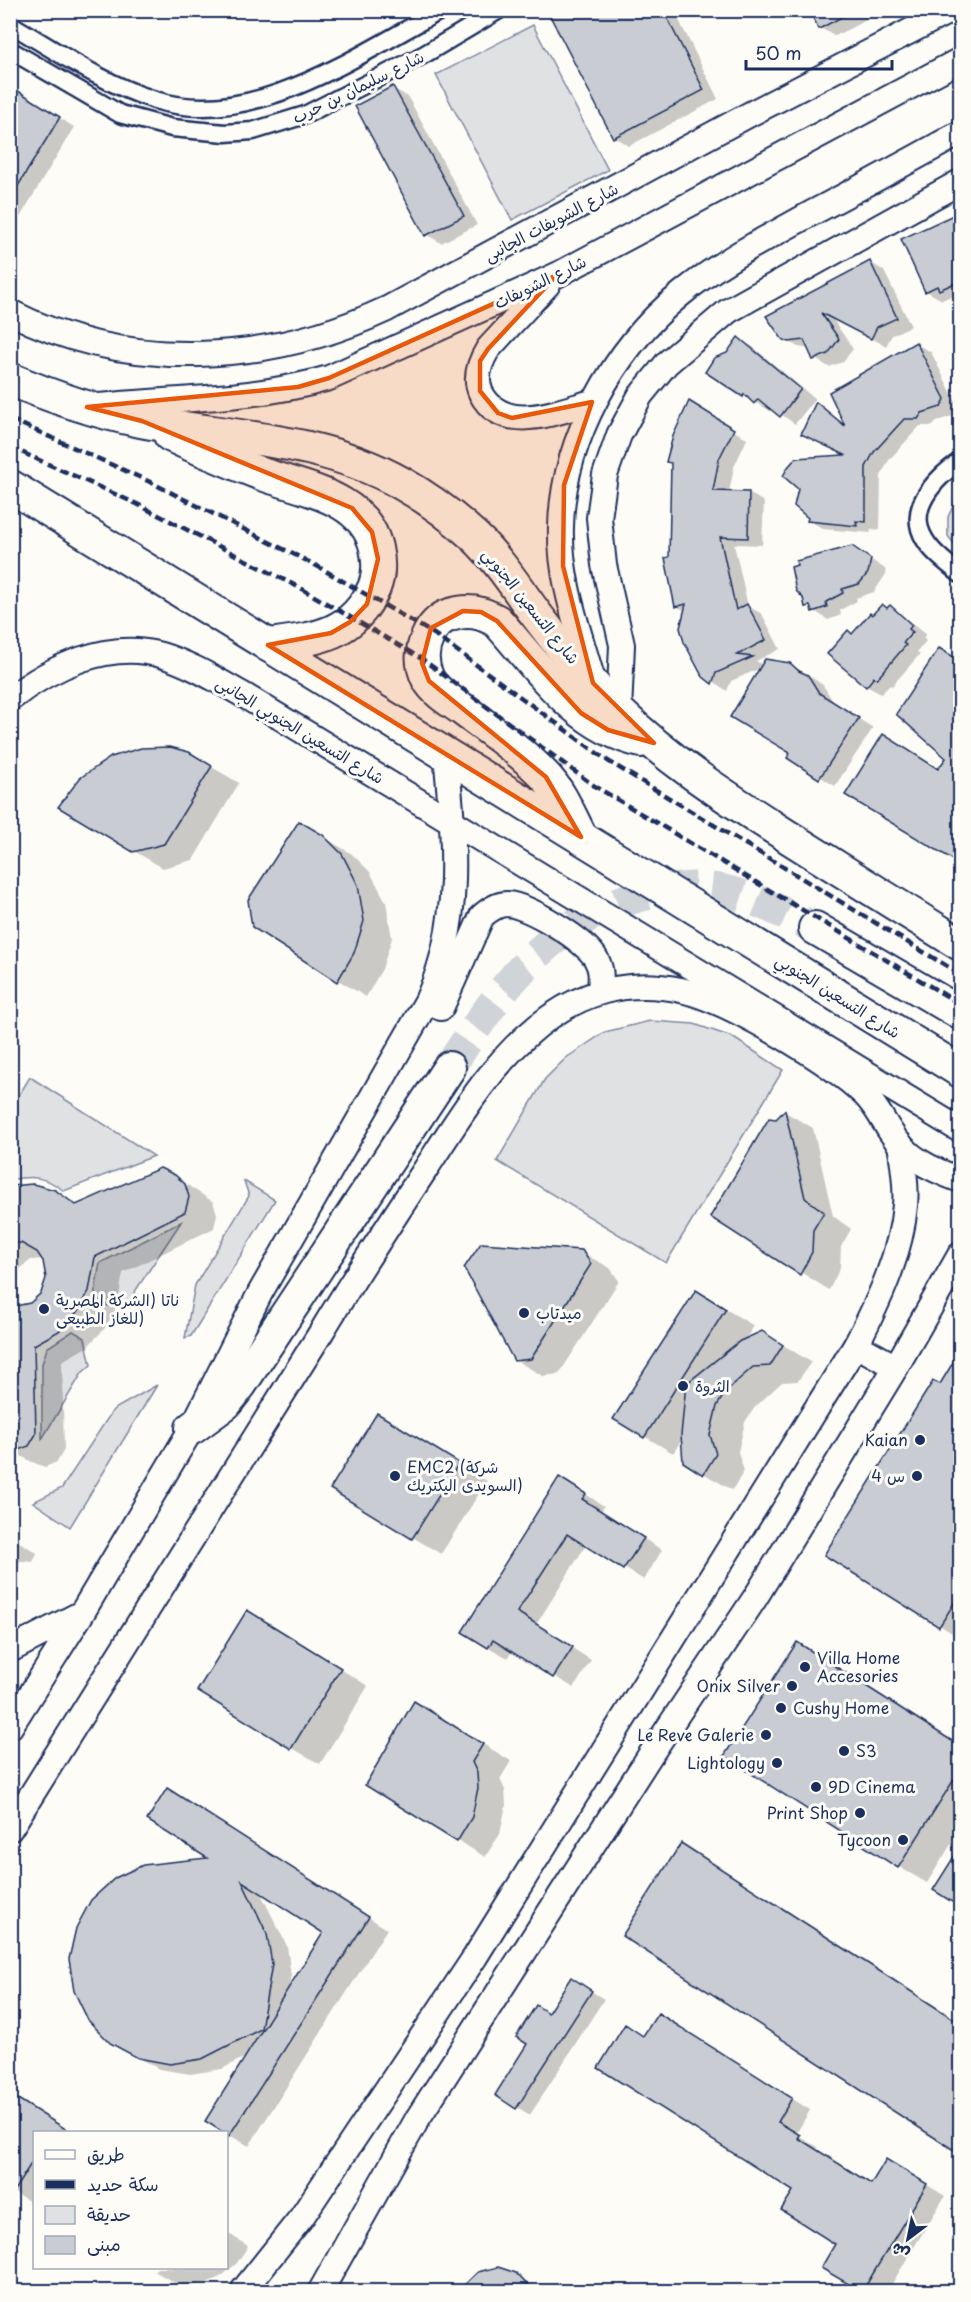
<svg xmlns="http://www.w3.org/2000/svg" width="971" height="2302" font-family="'Playpen Sans','Playpen Sans Arabic',sans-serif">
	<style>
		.green { fill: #e0e1e3; stroke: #7e88a0; stroke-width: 1.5 }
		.shadow { fill: #0003; fill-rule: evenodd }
		.building { fill: #c9ccd3; stroke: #1b2f5e; stroke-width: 1.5 }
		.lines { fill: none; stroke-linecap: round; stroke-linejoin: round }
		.highway-tunnel { stroke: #d0d3d8; stroke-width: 32; stroke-dasharray: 32 16; stroke-linecap: butt }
		.street-casing { stroke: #1b2f5e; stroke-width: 21 }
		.secondary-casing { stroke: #1b2f5e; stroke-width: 28 }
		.highway-casing { stroke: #1b2f5e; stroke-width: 36 }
		.street { stroke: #fdfcf7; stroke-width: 16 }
		.secondary { stroke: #fdfcf7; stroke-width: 24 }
		.highway { stroke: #fdfcf7; stroke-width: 32 }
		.rail { stroke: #1b2f5e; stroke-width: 4.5; stroke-dasharray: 9 4.5; stroke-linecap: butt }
		.marked { fill: #e8590c; fill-opacity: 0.2; stroke: #e8590c; stroke-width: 4.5; stroke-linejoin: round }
		.poi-dot { fill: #1b2f5e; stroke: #fdfcf7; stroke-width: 2 }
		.labels { text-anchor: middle; stroke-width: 6; stroke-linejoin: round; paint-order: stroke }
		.street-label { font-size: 16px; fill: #1b2f5e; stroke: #fdfcf7 }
		.poi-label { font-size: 16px; fill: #1b2f5e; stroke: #fdfcf7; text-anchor: start }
	</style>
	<rect width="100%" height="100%" fill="#fdfcf7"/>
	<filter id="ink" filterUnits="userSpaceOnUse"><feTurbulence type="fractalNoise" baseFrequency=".0167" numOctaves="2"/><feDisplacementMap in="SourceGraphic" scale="12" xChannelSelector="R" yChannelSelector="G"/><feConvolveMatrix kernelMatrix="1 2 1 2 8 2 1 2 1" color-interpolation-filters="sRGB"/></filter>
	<g filter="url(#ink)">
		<g class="green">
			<polygon points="533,25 608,170 512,220 436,75"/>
			<polygon points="960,491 960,552 948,536 948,517"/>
			<polygon points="650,1021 694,1024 732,1037 783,1070 666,1263 497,1161 545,1079 566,1058 605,1032"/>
			<path d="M30 1077 154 1156 64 1191C47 1177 32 1175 11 1180V1108Z"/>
			<polygon points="244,1181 275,1200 191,1336 185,1338 195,1285 249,1196"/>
			<polygon points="181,1222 134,1293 133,1303 108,1306 94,1297 100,1263"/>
			<polygon points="73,1331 85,1338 91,1365 82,1373 42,1439 42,1364 47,1348"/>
			<polygon points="157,1385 70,1527 33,1502 62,1488 113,1410"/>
		</g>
		<g class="shadow">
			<polygon points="549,10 674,10 718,99 629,146 614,137"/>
			<polygon points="811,10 886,10 835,36 820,28"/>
			<polygon points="10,87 74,127 10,234"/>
			<polygon points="393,88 408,97 477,225 441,243 426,234"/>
			<polygon points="960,208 960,297 956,299 951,296 942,300 926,291 953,217 951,213"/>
			<polygon points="870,262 884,271 911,326 892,335 886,346 832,318 853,349 843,362 829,367 815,359 810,349 798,347 783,338"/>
			<polygon points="960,335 960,356 952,340"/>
			<polygon points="738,339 753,347 815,399 795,424 772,408 770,411 743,395"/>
			<polygon points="916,344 931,352 959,408 956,415 937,421 933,426 920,426 889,460 881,476 880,530 870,529 871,533 823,529 809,520 848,456 817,404 846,425"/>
			<polygon points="704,412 747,439 734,467 729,493 749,493 764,502 762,545 734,544 748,606 762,614 780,649 756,661 763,665 790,664 805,673 823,685 834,703 873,728 835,786 789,757 792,753 761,668 731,681 727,691 704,675 686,611 676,606 670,558 673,464 668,462"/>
			<polygon points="867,557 885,569 886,574 874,592 856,598 857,601 840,610 841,615 828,620 807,606"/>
			<polygon points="890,607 926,634 923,638 926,641 917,652 920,654 892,686 890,685 881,694 866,686 853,635"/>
			<polygon points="940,650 960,662 960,863 847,794 938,771 948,758"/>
			<polygon points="188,753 239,783 193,860 163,868 134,851"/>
			<polygon points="300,823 352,854 370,872 386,902 392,938 382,969 366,997 338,980"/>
			<polygon points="785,1112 813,1128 833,1216 851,1229 841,1247 840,1268 829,1290 712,1216 777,1120"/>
			<polygon points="174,1176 213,1202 217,1214 214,1228 123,1273 117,1307 105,1328 87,1347 62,1361 64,1450 57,1462 45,1467 32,1462 10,1450 10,1299 15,1308 31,1304 42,1294 48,1278 44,1259 31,1260 16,1272 11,1281 10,1298 10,1187 54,1191 78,1205"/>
			<polygon points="581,1252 610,1268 619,1281 559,1374 543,1376 515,1360"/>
			<polygon points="697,1292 754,1326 745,1340 762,1332 811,1362 798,1381 782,1382 755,1407 745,1422 738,1452 744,1471 732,1490 684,1462 683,1438 673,1453 615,1419"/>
			<polygon points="960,1355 960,1638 826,1554"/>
			<polygon points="406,1431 487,1481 441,1554 332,1489"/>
			<polygon points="579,1490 604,1506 601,1512 662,1550 644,1580 586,1545 536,1625 591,1660 574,1688 512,1651 508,1658 488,1647"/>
			<polygon points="10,1536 37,1553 33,1562 20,1561 10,1570"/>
			<polygon points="276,1629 368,1686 320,1764 292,1748"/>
			<polygon points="825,1660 960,1746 960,1830 927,1883 899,1867"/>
			<polygon points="442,1719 511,1761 500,1779 505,1790 506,1805 500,1834 485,1857 457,1840"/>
			<path d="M187 1802 387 1929 249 2146 229 2135 247 2056 222 2069 190 2074 159 2069 131 2054 211 1859ZM259 1890 326 1932 288 1991 291 1976 287 1946Z"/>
			<polygon points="682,1845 960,2022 960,2151 624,1936"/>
			<polygon points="960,1850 960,1905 935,1889"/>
			<polygon points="584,1987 604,1999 530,2115 497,2095 549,2014"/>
			<polygon points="677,2026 810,2110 796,2134 818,2147 816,2150 872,2185 906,2172 945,2196 887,2292 863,2292 823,2267 837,2243 795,2190 644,2037"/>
			<polygon points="10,2094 72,2132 34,2132 34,2204 10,2190"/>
			<polygon points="226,2232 248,2246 237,2263 222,2276 207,2283 182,2287 154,2271 157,2268 226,2268"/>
			<polygon points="516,2274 539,2292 464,2292"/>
		</g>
		<g class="building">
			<polygon points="547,10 663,10 704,90 613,138"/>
			<polygon points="809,10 855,10 819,29"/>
			<polygon points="10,86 60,117 10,199"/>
			<polygon points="393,86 464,216 425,236 355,106"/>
			<polygon points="960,212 960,281 939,290 937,286 925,292 901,239"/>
			<polygon points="870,261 897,318 877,327 871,339 821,313 839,339 828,354 813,360 804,340 789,342 782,339 766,316"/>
			<polygon points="738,337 801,389 780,417 758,399 754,404 744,394 743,397 705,372 714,358 727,353"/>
			<polygon points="916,342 945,399 941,407 922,413 918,419 904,419 874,452 866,467 866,522 856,521 857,526 807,521 808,518 794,506 798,489 783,476 788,467 796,458 845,455 801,434 816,402 845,426 829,392"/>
			<polygon points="689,401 734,429 719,459 713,491 749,492 748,538 720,537 736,610 747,604 766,640 737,655 753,657 716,673 712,684 702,676 684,642 680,628 686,604 675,607 665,558 669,557 671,463 666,462 673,436"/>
			<polygon points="852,546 871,559 868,573 859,584 842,589 843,593 826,602 827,607 812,612 810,606 805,607 803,598 796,591 791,567 797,565 796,561"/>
			<polygon points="882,604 887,608 890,605 912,625 909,629 913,632 903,643 906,645 877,679 874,677 866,687 827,654 848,630 852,634 870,613 872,615"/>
			<polygon points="939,648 960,661 960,864 845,795 883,734 938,769 946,758 896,714"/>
			<polygon points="765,659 790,663 799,671 808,675 819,693 859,718 819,779 787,758 790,753 730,717"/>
			<polygon points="170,747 189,752 212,766 164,844 133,852 58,807 80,778 111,757 141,748"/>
			<polygon points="299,821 323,835 342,854 358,885 364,921 354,953 337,982 252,927 248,900"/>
			<polygon points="785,1110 805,1198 824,1212 813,1230 812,1252 800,1275 710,1217 769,1118 776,1119"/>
			<polygon points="160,1168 175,1175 185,1184 189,1197 185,1212 95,1257 89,1291 77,1312 59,1331 34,1345 36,1434 29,1446 10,1453 10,1307 30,1303 41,1293 46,1278 43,1261 37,1252 21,1243 10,1243 10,1186 33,1184 55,1190 76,1205"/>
			<polygon points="481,1243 582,1250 591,1264 531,1359 514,1361 464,1268"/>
			<polygon points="696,1290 726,1309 644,1438 613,1419"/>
			<polygon points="762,1331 783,1345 770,1366 753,1367 726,1391 717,1406 710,1435 716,1454 703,1475 683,1462 681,1435 686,1384 740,1341"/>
			<polygon points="960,1351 960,1594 939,1627 824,1555 933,1381 940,1384"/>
			<polygon points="377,1413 459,1463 412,1539 330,1489"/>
			<polygon points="559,1477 586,1494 582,1499 644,1538 623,1570 567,1534 517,1612 573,1647 553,1678 493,1640 488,1648 462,1632"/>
			<polygon points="247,1610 341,1668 291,1749 197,1691"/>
			<polygon points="797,1642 960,1746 960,1770 898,1868 724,1756"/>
			<polygon points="414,1701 483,1744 472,1762 477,1773 478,1788 472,1817 457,1842 365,1785"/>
			<polygon points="167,1788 369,1917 229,2136 205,2121 323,1933 242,1881 267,1934 272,1964 261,2029 202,2059 170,2064 138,2058 110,2043 88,2020 74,1991 69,1959 76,1928 91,1900 115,1878 143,1865 207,1858 147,1820"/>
			<polygon points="681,1843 960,2023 960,2154 622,1936"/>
			<polygon points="960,1847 960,1907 933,1890"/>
			<polygon points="571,1977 592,1991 516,2109 495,2095 527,2044 516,2037 536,2005 548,2013"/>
			<polygon points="658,2013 792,2098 778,2122 800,2135 798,2138 871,2184 886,2159 927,2184 862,2292 821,2268 835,2244 781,2210 793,2191 598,2068 625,2024 643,2036"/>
			<polygon points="10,2094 72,2133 34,2133 34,2159 10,2197"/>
			<polygon points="498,2267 516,2273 534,2292 457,2292 478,2272"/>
		</g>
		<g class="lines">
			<path class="highway-tunnel" d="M449 1068C498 992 545 923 636 897 659 891 685 886 708 888 746 892 782 913 815 928"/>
			<g class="street-casing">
				<g id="street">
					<path d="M10 24C57 51 103 84 155 100 253 131 358 54 442 10"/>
					<polyline points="10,50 120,114 172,128 225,133 253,131 305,115 425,54 499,10"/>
					<path d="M960 461C940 475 912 501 920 529 926 549 946 562 960 574"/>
				</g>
			</g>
			<g class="secondary-casing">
				<g id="secondary">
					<path d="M548 284 488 349C480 362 474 378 481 393 503 436 558 411 592 402"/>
					<path d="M10 312C128 373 269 364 387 309L752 113 951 10"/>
					<path d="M99 406C176 398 255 400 329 378L557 275 960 60"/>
					<path d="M593 681C579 631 559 579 561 526 563 440 614 348 681 294 721 261 767 238 812 213 862 187 911 160 960 133"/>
					<path d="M10 699C51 667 108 640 161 655 191 664 218 681 245 696L960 1130"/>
					<polyline points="619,712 622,645 604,565 599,518 605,475 619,435 640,396 667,363 728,311 960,182"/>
					<path d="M441 1008 482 916C489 910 497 904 507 904 528 905 587 941 596 959 602 969 601 978 600 990"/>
					<polyline points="856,1345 896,1367"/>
					<polyline points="10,1650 80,1614"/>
					<path d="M10 1727 82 1613 192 1428 260 1293 427 1001C463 921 454 839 446 754"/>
					<path d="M10 1829C115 1663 219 1497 322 1331 355 1276 390 1223 425 1170 458 1119 490 1065 538 1026 581 991 627 979 681 990 728 1000 831 1062 865 1095 876 1106 882 1119 890 1131 907 1159 931 1169 960 1180"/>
					<path d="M242 2292 301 2218 475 1957 856 1345C879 1301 901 1254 905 1205 907 1185 903 1164 900 1144"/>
					<polyline points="320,2292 418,2118 649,1757 755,1598 896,1367 960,1255"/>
				</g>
			</g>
			<g class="highway-casing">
				<g id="highway">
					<path d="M10 379C52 397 96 412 141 421 230 438 319 437 401 483 428 498 452 516 475 537 498 559 516 587 535 613 561 647 589 683 620 713 671 763 731 800 790 838 847 874 903 909 960 944"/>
					<path d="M170 435C199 449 229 461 259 473 302 489 364 496 376 548 379 561 379 576 374 588 353 636 314 639 268 645"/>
					<polyline points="10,486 960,1071"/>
					<path d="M581 837C570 816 561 792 544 775 520 750 490 730 462 709 451 701 435 692 428 679 421 665 421 650 428 636 432 627 440 618 450 615 468 609 481 612 497 621 539 668 576 726 641 741"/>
					<polyline points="815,928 960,1013"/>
					<polyline points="192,1428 226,1403 240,1385 449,1068"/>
				</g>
			</g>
			<use href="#street" class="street"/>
			<use href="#secondary" class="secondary"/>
			<use href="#highway" class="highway"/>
			<g class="rail">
				<polyline points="10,419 148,481 317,566 434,634 608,761 960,974"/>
				<polyline points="10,447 137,504 302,589 422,659 593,785 960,1004"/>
			</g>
		</g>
	</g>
	<path class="marked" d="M557 275 488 349 480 361V391L498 413 512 418 592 402 564 485 563 566 593 683 654 743 608 730 581 713 497 621 481 612 463 611 431 628 422 663 429 681 546 777 581 837 268 645 331 633 350 622 367 604 378 559 372 532 352 508 142 421 87 407 298 387 329 378Z"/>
	<g class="poi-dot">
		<circle cx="44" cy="1309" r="6"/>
		<circle cx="524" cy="1313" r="6"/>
		<circle cx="683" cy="1386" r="6"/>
		<circle cx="920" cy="1440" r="6"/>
		<circle cx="395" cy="1476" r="6"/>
		<circle cx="917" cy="1476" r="6"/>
		<circle cx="805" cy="1667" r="6"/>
		<circle cx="792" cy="1686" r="6"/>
		<circle cx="781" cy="1708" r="6"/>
		<circle cx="766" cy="1735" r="6"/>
		<circle cx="844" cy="1751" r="6"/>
		<circle cx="777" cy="1763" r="6"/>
		<circle cx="816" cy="1787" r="6"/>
		<circle cx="860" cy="1813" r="6"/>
		<circle cx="903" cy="1840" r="6"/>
	</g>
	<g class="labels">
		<g class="street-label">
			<text transform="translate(358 87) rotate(-26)" y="6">شارع سليمان بن حرب</text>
			<text transform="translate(551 222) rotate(-28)" y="6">شارع الشويفات الجانبى</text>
			<text transform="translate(540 282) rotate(-26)" y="6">شارع الشويفات</text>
			<text transform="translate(531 606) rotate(51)" y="6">شارع التسعين الجنوبي</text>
			<text transform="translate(300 730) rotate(31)" y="6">شارع التسعين الجنوبي الجانبى</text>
			<text transform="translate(838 996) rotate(32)" y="6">شارع التسعين الجنوبي</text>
		</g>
		<g class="poi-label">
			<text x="56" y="1306">ناتا (الشركة المصرية<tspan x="56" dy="18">للغاز الطبيعى)</tspan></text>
			<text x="536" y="1319">ميدتاب</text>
			<text x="695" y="1392">الثروة</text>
			<text x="908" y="1446" text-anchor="end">Kaian</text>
			<text x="407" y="1473">EMC2 (شركة<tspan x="407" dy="18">السويدى اليكتريك)</tspan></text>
			<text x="905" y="1482" text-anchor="end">س 4</text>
			<text x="817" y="1664">Villa Home<tspan x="817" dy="18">Accesories</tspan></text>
			<text x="780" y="1692" text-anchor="end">Onix Silver</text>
			<text x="793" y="1714">Cushy Home</text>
			<text x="754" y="1741" text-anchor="end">Le Reve Galerie</text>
			<text x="856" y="1757">S3</text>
			<text x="765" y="1769" text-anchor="end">Lightology</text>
			<text x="828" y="1793">9D Cinema</text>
			<text x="848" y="1819" text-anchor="end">Print Shop</text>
			<text x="891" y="1846" text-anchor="end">Tycoon</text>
		</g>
	</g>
	<rect width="971" height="2302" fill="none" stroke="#fdfcf7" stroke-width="36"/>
	<rect x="18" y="18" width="935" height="2266" fill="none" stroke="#1b2f5e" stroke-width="2" filter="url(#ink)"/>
	<rect x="33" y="2131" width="195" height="138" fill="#fdfcf7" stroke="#a3aaba" stroke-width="1.5"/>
	<rect x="45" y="2150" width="30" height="9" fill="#fdfcf7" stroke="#a3aaba" stroke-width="1.5"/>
	<text x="87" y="2161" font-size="18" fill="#1b2f5e">طريق</text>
	<rect x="45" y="2180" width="30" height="9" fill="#1b2f5e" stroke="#a3aaba" stroke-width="1.5"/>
	<text x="87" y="2191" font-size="18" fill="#1b2f5e">سكة حديد</text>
	<rect x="45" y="2206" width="30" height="18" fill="#e0e1e3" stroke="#a3aaba" stroke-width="1.5"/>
	<text x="87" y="2221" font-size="18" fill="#1b2f5e">حديقة</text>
	<rect x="45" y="2236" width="30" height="18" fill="#c9ccd3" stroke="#a3aaba" stroke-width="1.5"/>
	<text x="87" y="2251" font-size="18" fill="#1b2f5e">مبنى</text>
	<g transform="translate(908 2239) rotate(212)" stroke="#fdfcf7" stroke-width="4.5" paint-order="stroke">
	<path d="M0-4.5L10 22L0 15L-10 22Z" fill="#1b2f5e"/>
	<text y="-9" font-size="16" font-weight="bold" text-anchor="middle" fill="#1b2f5e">ش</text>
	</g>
	<path d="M746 60v9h146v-9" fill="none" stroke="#1b2f5e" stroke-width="3"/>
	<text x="755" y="60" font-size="18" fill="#1b2f5e" stroke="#fdfcf7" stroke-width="4.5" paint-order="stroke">50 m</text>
</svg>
